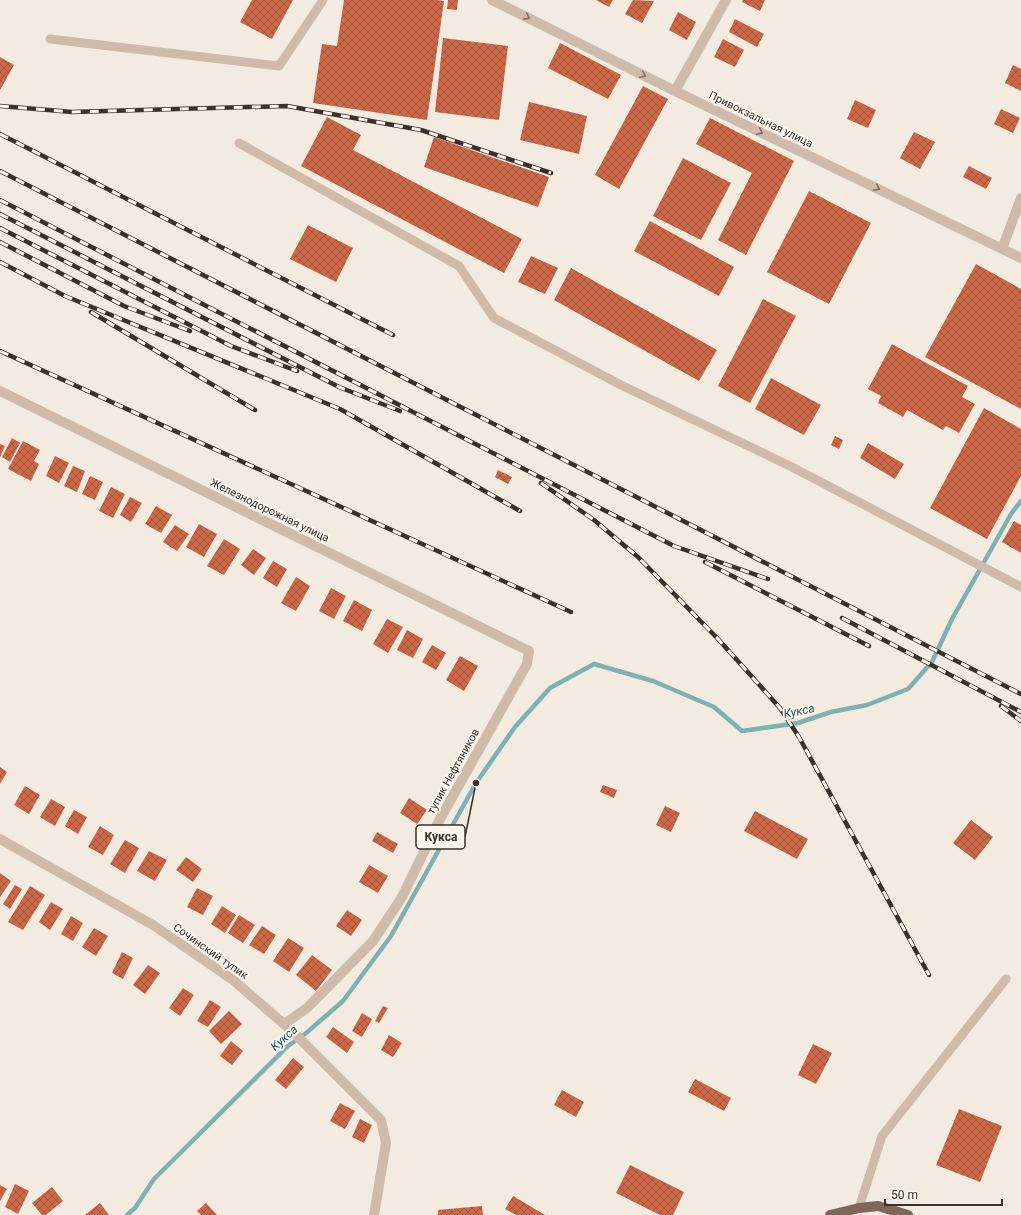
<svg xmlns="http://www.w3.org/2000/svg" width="1021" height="1215" font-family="Roboto,sans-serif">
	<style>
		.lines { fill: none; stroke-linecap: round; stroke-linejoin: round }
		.stream { stroke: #7db1b3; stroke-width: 4.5 }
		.building { fill: url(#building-cross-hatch) }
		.service { stroke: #cebbab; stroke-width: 9 }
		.minor { stroke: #cebbab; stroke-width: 10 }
		.tertiary { stroke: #cebbab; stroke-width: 10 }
		.primary { stroke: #7d675b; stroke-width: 10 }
		.rail-casing { stroke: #3b302a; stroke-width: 4.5 }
		.rail { stroke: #fbf5ed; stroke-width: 3; stroke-dasharray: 9; stroke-linecap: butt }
		.oneway { stroke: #7d6f64 }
		.labels { text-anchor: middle; stroke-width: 4; stroke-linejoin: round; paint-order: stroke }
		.street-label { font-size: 11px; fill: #3b302a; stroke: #fbf5ed }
		.water-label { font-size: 12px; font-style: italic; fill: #1d5a5f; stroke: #fbf5ed }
		.leader { fill: none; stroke: #3b302a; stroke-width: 1.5 }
		.callout-dot { fill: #3b302a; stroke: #fbf5ed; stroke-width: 1.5 }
		.callout { fill: #fbf5ed; stroke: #3b302a; stroke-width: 1.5 }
		.callout-label { font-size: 12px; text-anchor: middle; font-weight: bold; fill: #3b302a }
	</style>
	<defs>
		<pattern id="building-cross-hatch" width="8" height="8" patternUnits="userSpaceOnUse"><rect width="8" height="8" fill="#cb6847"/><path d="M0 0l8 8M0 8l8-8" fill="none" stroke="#a6563b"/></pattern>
	</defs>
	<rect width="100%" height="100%" fill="#f4ebe0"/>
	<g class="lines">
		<polyline class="stream" points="127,1215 135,1208 154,1179 288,1046 305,1034 343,1001 391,936 476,783 515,727 550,688 594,664 653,681 714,707 742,731 798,723 831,712 867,705 908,689 932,662 952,619 1011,514 1021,501"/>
	</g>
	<g class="building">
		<polygon points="252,0 293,0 272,39 240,22"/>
		<polygon points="344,0 437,0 444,1 427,120 313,103 322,44 337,46"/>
		<polygon points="448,0 458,0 457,10 447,9"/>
		<polygon points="596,0 613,0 609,7"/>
		<polygon points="633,0 654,1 642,23 625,14"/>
		<polygon points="743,0 765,0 760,11 742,2"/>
		<polygon points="678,12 696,22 687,40 669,30"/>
		<polygon points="735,19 764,34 757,47 729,32"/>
		<polygon points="443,38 508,46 499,120 435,112"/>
		<polygon points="723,39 744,50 735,67 714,57"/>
		<polygon points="560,43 621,75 608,99 548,68"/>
		<polygon points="0,57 14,65 0,90"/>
		<polygon points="1013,65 1021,69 1021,91 1005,83"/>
		<polygon points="643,86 668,99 619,189 595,175"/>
		<polygon points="855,100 876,110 868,128 847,119"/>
		<polygon points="529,102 587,116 579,154 520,140"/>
		<polygon points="1001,109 1020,118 1013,133 994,124"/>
		<polygon points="327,117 361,135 353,150 522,239 504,273 301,166"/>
		<polygon points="710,118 794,161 746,255 718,240 752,173 696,144"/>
		<polygon points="914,132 935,142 920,169 900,158"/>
		<polygon points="434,137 549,177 538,207 424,167"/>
		<polygon points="683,158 731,183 701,240 653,216"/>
		<polygon points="969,166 992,178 986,189 963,177"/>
		<polygon points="809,191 871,223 829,304 767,272"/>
		<polygon points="650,221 734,267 719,296 634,251"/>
		<polygon points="308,225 353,248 336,282 290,259"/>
		<polygon points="531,256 558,268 545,294 518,282"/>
		<polygon points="976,264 1021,289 1021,409 925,357"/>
		<polygon points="571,268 717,350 699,381 554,300"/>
		<polygon points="763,299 796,316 750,403 718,386"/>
		<polygon points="892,344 968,386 962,397 975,404 959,433 946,426 943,430 907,410 903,417 878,403 881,396 868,389"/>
		<polygon points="771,378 821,405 804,435 755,409"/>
		<polygon points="984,408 1021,429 1021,476 987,539 930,508"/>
		<polygon points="835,436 843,440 839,449 831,445"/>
		<polygon points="12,438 20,443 10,462 2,457"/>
		<polygon points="23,441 40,450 34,461 39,464 31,481 8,469"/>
		<polygon points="868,443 904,464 895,479 860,458"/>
		<polygon points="0,444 5,446 0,457"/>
		<polygon points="55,456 69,463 59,483 46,476"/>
		<polygon points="73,466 85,471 77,492 64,486"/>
		<polygon points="498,470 512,477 508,484 495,477"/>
		<polygon points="90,476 103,482 95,500 82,494"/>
		<polygon points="111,487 125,494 113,518 99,511"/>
		<polygon points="130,497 142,503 131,522 120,515"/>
		<polygon points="156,506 172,515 161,533 145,524"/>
		<polygon points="1014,521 1021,525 1021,553 1002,542"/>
		<polygon points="199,524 217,534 204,557 186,547"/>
		<polygon points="175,525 189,534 177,551 163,542"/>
		<polygon points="224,539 240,549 224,575 207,566"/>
		<polygon points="253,549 266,558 254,575 241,565"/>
		<polygon points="273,561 287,569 277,587 263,578"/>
		<polygon points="296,577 310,586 296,611 281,603"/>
		<polygon points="331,588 346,596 334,619 319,611"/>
		<polygon points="354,600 372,610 362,631 343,621"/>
		<polygon points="387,619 403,627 388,653 373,644"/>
		<polygon points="407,630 423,639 413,658 397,650"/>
		<polygon points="432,645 446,653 436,670 422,662"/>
		<polygon points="460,656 478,666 464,691 446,680"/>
		<polygon points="0,767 7,772 0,784"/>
		<polygon points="603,785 617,790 614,798 600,792"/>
		<polygon points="25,786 40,795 29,814 14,805"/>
		<polygon points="409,798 427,810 417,824 400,813"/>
		<polygon points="51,799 65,807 55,826 40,817"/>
		<polygon points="665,806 680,813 671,832 656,825"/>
		<polygon points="74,810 87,817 78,834 65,826"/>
		<polygon points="755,811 808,839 797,859 744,831"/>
		<polygon points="971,820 993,837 975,860 953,843"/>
		<polygon points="100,826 114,835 103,855 88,847"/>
		<polygon points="377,832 398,844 393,853 372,841"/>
		<polygon points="125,840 139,848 125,873 110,864"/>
		<polygon points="149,851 167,860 155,881 137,871"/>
		<polygon points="186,857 202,869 193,882 176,870"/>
		<polygon points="369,865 388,876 378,893 359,882"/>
		<polygon points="0,873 11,881 0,897"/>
		<polygon points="15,885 22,889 10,909 3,904"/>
		<polygon points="30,886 45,895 23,930 8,922"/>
		<polygon points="197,888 213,896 203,915 187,907"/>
		<polygon points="51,902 63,909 50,930 39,922"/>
		<polygon points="222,906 236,915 225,933 211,924"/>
		<polygon points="347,910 362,920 351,936 336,926"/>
		<polygon points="239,915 255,925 243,943 228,933"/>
		<polygon points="71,916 83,923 73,941 61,934"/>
		<polygon points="262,926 276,935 264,954 249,945"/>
		<polygon points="94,928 108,936 96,956 82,947"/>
		<polygon points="288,938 304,948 289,972 273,961"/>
		<polygon points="122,952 133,958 123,979 112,973"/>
		<polygon points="312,955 332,970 316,991 296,975"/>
		<polygon points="148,965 160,973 145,994 133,985"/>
		<polygon points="183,988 194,995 180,1016 169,1008"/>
		<polygon points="210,1000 221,1007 208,1027 197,1021"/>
		<polygon points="383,1006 388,1008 379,1023 375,1021"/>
		<polygon points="229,1011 242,1024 221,1044 209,1031"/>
		<polygon points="362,1013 372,1019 362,1037 352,1031"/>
		<polygon points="333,1027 354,1042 347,1053 326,1037"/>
		<polygon points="389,1035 402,1043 393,1057 381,1050"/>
		<polygon points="231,1041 243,1051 232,1065 220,1056"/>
		<polygon points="813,1044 832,1053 816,1084 798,1075"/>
		<polygon points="293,1058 304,1067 286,1089 275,1080"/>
		<polygon points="695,1079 731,1098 724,1111 688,1092"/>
		<polygon points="562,1090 584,1102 576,1117 554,1105"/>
		<polygon points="340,1103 355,1111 345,1129 330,1121"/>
		<polygon points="959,1109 1002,1126 980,1182 936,1165"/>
		<polygon points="360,1119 372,1125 364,1143 352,1137"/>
		<polygon points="630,1165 684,1192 673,1215 660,1215 616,1193"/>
		<polygon points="15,1184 29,1191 18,1214 5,1207"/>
		<polygon points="0,1185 7,1189 0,1201"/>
		<polygon points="52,1187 63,1201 46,1215 42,1215 32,1203"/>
		<polygon points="513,1196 545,1215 516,1215 505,1209"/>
		<polygon points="100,1203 109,1215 85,1215"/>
		<polygon points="206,1203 217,1215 201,1215 197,1211"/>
		<polygon points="482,1206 483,1215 438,1215 438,1210"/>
	</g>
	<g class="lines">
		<g class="service">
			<polyline points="50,39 279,66 323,0"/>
			<polyline points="239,143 459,266 494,318 621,385 792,467 1021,587"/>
			<polyline points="859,1208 882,1136 1006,979"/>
		</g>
		<g class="minor">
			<polyline points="675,91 726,0"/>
			<polyline points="1002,249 1021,198"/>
			<polyline points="0,391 529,651 527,664 440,819 402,897 373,941 307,1008 284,1024"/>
			<polyline points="0,839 153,925 233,980 292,1031 381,1120 386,1143 374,1215"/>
		</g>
		<polyline class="tertiary" points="492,0 675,91 1021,258"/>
		<polyline class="primary" points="830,1215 859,1208 878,1206 908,1215"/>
		<g class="rail-casing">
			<g id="rail">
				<polyline points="0,106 72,112 287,106 421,130 551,173"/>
				<polyline points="0,134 393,335"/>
				<polyline points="0,171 1021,694"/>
				<polyline points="0,200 674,546 768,579"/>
				<polyline points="0,214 339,387 400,411"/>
				<polyline points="0,228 231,346 297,371"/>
				<polyline points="0,242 124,306 190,331"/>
				<polyline points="0,262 65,296 340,409 520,511"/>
				<polyline points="91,312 255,410"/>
				<polyline points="0,351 571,612"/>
				<polyline points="541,483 594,520 638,557 719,640 780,708 799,737 929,975"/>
				<polyline points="705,562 869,646"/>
				<polyline points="842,618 1021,712"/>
				<polyline points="1001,706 1021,721"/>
			</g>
		</g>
		<use href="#rail" class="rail"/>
	</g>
	<defs><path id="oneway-chevron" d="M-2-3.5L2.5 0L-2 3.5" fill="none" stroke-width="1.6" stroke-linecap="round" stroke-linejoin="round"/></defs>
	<g class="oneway">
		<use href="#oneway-chevron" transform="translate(527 17) rotate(26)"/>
		<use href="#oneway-chevron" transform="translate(643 75) rotate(26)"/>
		<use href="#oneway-chevron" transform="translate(760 132) rotate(26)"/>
		<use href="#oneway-chevron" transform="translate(877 188) rotate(26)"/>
	</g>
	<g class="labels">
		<g class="street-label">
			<text transform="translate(761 119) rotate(26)" y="4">Привокзальная улица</text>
			<text transform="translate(270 510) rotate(26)" y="4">Железнодорожная улица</text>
			<text transform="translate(453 771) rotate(-61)" y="4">тупик Нефтяников</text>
			<text transform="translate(211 951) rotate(35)" y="4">Сочинский тупик</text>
		</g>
		<g class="water-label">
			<text transform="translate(799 711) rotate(-12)" y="4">Кукса</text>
			<text transform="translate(284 1038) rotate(-42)" y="4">Кукса</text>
		</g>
	</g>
	<path class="leader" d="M476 783L465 837"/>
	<circle class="callout-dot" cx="476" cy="783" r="4"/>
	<rect class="callout" x="416" y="825" width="49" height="24" rx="4"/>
	<g class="callout-label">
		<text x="441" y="841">Кукса</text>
	</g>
	<path d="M885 1199v6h117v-6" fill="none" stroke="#3b302a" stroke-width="2"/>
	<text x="891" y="1199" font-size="12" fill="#3b302a" stroke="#fbf5ed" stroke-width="3" paint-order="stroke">50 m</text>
</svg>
